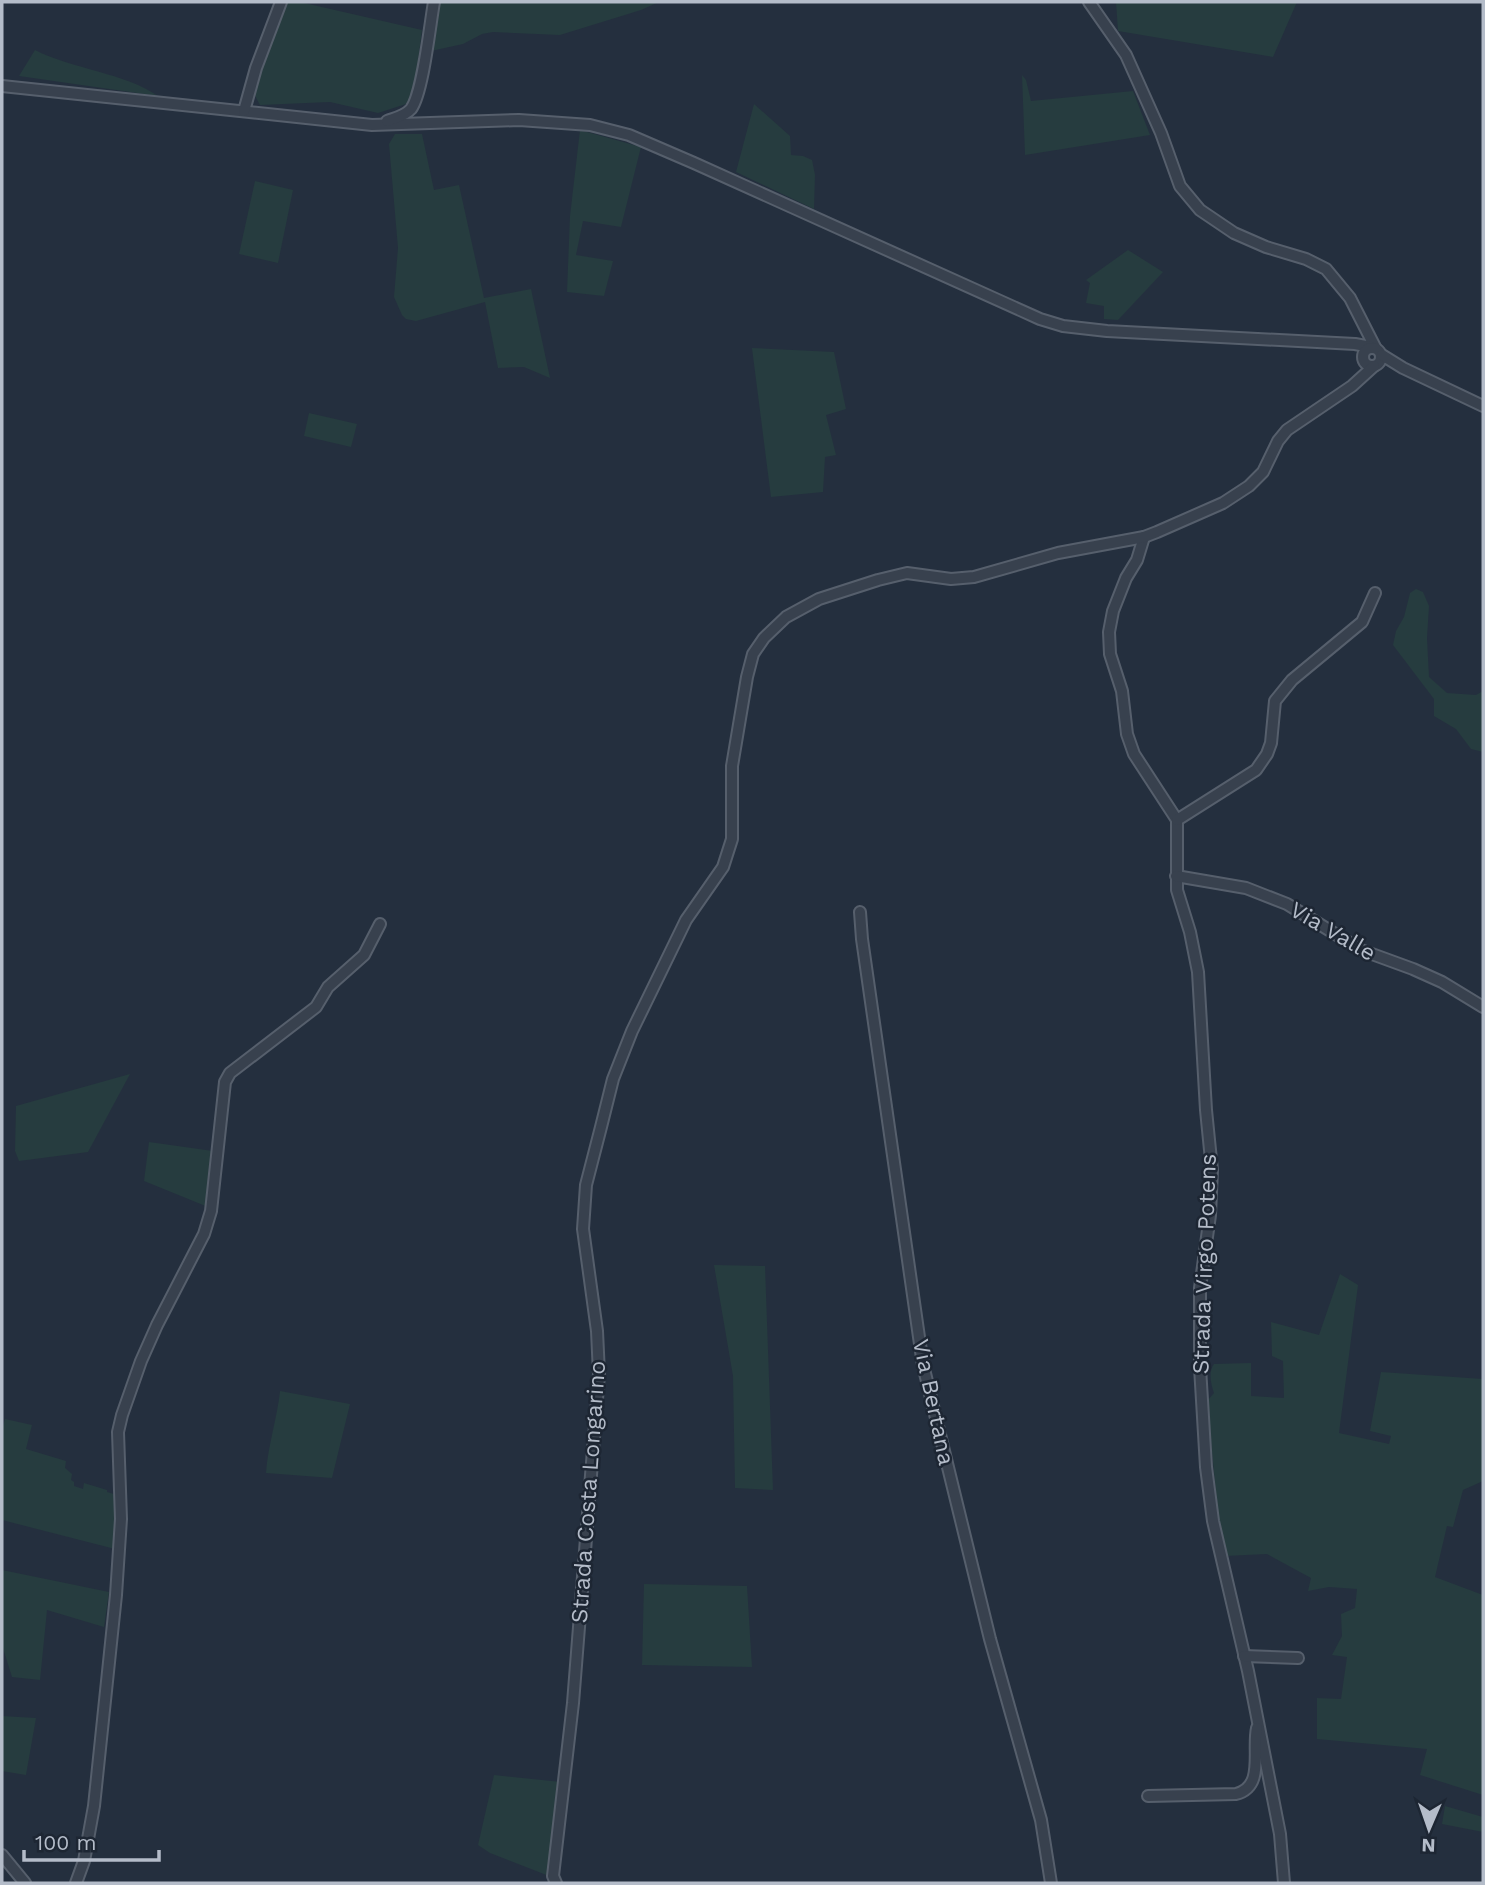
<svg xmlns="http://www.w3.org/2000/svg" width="1485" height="1885" font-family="'Work Sans',sans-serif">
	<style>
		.green { fill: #263c3f }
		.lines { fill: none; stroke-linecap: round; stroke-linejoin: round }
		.minor-casing { stroke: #565f6c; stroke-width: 14 }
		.minor { stroke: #38414e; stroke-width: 10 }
		.labels { text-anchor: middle; stroke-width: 5; stroke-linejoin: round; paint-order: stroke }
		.street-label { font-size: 23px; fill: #b4bcc9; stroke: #1d2633 }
	</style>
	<rect width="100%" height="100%" fill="#242f3e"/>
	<g class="green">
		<polygon points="283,2 300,2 422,30 417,70 410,98 406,104 378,113 330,102 260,105 253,92"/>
		<polygon points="436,2 659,2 641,10 560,35 493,32 482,34 463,44 431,51"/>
		<polygon points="1116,2 1297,2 1273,57 1118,31"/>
		<path d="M35 50C72 69 125 73 158 96L19 76Z"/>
		<polygon points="1022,75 1026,80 1031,101 1133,91 1150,135 1025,155"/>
		<polygon points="754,104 790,136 791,155 803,156 812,160 815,175 814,209 736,172"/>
		<polygon points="580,130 641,147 621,227 583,221 576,255 613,261 604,296 567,292 570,216"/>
		<polygon points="395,134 422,134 434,190 459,185 484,298 531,289 550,378 524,367 498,368 485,302 416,321 406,319 402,315 394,297 398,248 389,144"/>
		<polygon points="255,181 293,190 278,263 239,254"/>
		<polygon points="1128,250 1163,272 1118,320 1104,319 1104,306 1086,303 1090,283 1086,280"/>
		<polygon points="752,348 834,352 846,409 826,415 836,455 825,457 823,492 771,497"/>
		<polygon points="309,413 357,424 351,447 304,436"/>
		<polygon points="1416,589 1423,592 1429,606 1427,638 1429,677 1447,693 1476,695 1483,691 1483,752 1471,749 1456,729 1434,716 1434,699 1393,645 1396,631 1404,617 1410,593"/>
		<polygon points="130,1074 88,1152 19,1161 15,1151 16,1106"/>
		<polygon points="149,1142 213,1151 208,1207 144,1181"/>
		<polygon points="714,1265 765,1266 773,1490 735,1488 733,1376"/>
		<path d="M1340 1274 1358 1285 1339 1433 1389 1444 1391 1436 1370 1431 1381 1372 1483 1379V1481L1463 1490 1453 1527 1447 1526 1435 1577 1483 1595V1795L1420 1775 1427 1749 1317 1739V1698L1341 1699 1347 1657 1332 1655 1342 1636 1341 1614 1355 1608 1357 1589 1329 1587 1308 1591 1311 1578 1267 1554 1225 1556 1219 1523 1207 1401 1214 1393C1211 1385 1208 1372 1214 1364L1251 1363V1396L1284 1398 1283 1361 1272 1356 1271 1322 1319 1335Z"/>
		<path d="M280 1391 350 1404 332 1478 266 1473C268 1445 277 1419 280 1391Z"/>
		<polygon points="5,1419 32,1425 26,1449 66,1461 65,1468 72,1474 71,1480 74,1482 74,1486 83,1489 84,1483 107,1490 107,1492 114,1494 115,1549 2,1520 2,1429"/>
		<polygon points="2,1570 109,1592 104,1627 47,1610 40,1680 12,1677 2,1645"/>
		<polygon points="644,1584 747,1586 752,1667 642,1665"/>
		<polygon points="2,1716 36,1718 26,1775 2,1771"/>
		<polygon points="494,1775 561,1782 549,1876 490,1853 478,1845"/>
		<polygon points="1445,1806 1483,1817 1483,1832 1442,1824"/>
	</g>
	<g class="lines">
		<g class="minor-casing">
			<g id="minor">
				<polyline points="1089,2 1126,55 1161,133 1180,186 1200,210 1234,233 1266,247 1306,259 1326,269 1350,298 1375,347"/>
				<polyline points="2,86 372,125 519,120 590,125 629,135 694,163 1040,319 1063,326 1107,331 1355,344 1371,347"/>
				<polyline points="244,111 256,68 281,2"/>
				<path d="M387 121C395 118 405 116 411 109 423 93 430 24 434 2"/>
				<circle cx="1372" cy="357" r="9"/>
				<polyline points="1382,355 1403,368 1483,406"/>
				<polyline points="1144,537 1137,560 1126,578 1113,611 1109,632 1110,654 1122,691 1127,734 1134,754 1177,820 1177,890 1190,932 1198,972 1206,1110 1212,1170 1210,1215 1200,1288 1200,1367 1206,1467 1213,1521 1248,1671 1280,1834 1284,1883"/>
				<polyline points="1177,820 1256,770 1267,754 1271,743 1275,701 1292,680 1362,622 1375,593"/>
				<polyline points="1176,876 1246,888 1287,904 1361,950 1413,969 1442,982 1483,1007"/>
				<polyline points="860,912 862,939 923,1365 990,1639 1041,1820 1051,1883"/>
				<polyline points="1244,1656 1298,1658"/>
				<path d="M1148 1796 1236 1794C1265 1787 1252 1750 1257 1728"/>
				<polyline points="2,1855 25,1883"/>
				<polyline points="76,1883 84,1861 94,1806 116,1595 121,1519 118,1432 122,1415 141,1361 157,1325 204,1234 211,1211 225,1082 230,1073 316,1007 328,987 364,955 380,924"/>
				<polyline points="556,1883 553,1876 573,1703 599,1374 597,1331 583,1229 586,1185 601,1127 613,1079 632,1031 686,920 723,867 732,839 732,766 747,677 753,654 764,638 786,617 819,599 878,580 907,573 951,579 974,577 1058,553 1144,537 1157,532 1223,503 1249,486 1263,472 1278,441 1287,430 1352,386 1374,366"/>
			</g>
		</g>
		<use href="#minor" class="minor"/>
	</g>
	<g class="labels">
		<g class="street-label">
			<text transform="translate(1333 931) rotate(30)" y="8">Via Valle</text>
			<text transform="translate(1204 1264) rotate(-88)" y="8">Strada Virgo Potens</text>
			<text transform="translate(934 1402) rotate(78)" y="8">Via Bertana</text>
			<text transform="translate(588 1492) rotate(-86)" y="8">Strada Costa Longarino</text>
		</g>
	</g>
	<rect width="1485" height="1885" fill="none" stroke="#b4bcc9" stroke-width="7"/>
	<g transform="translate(1429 1829) rotate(182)" stroke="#1d2633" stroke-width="5" paint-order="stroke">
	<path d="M0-5L12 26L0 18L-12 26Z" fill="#b4bcc9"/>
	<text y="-10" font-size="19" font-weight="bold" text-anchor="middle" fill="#b4bcc9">N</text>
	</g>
	<path d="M24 1850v10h135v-10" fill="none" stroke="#b4bcc9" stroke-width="3.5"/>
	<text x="35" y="1850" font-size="21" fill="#b4bcc9" stroke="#1d2633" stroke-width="5" paint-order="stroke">100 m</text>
</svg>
